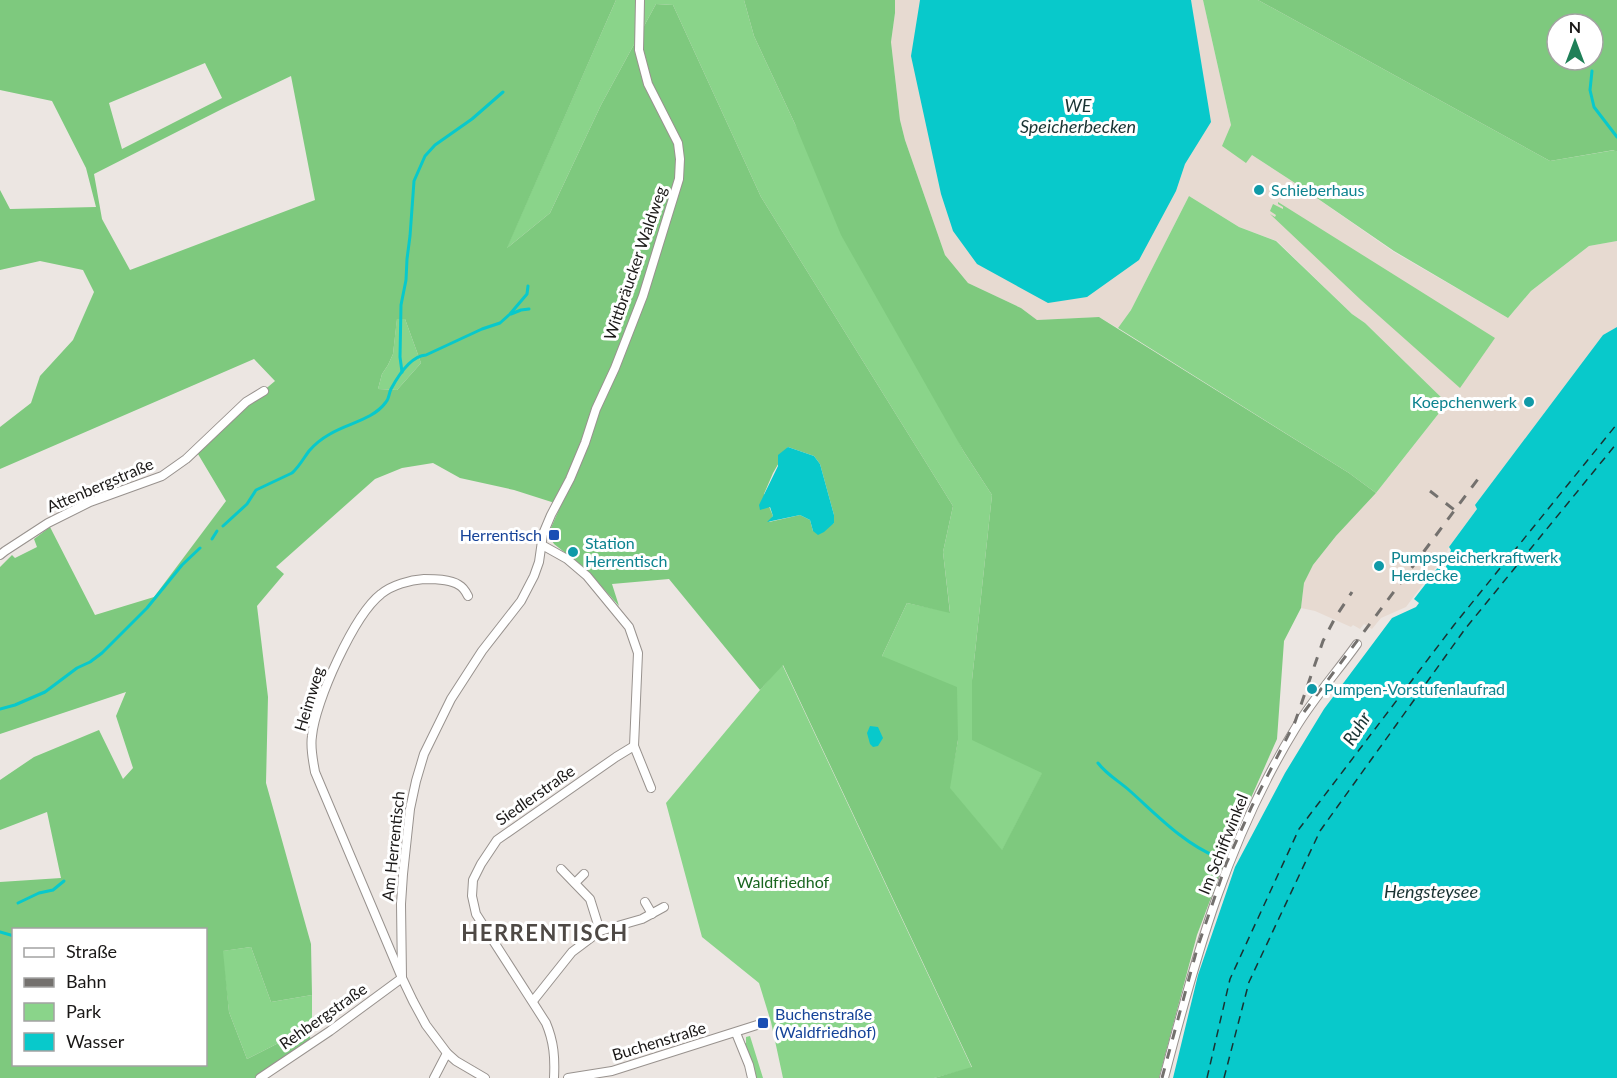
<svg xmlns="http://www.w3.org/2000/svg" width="1617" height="1078" font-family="Lato,sans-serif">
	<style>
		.built { fill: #e7dad1 }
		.green { fill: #8ad48a }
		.forest { fill: #7ec97e; fill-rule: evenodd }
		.water { fill: #08c9cb }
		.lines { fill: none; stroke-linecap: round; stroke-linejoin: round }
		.stream { stroke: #08c9cb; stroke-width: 3 }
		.ferry { stroke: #1a3333; stroke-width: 1.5; stroke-dasharray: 8 6; stroke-linecap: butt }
		.minor-casing { stroke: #98928e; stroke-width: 10 }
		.minor { stroke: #fff; stroke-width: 8 }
		.rail { stroke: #74716e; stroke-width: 3; stroke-dasharray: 10 10; stroke-linecap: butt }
		.culture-dot { fill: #0f9aa8; stroke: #fff; stroke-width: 2 }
		.transit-dot { fill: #1a4fb4; stroke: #fff; stroke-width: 2 }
		.labels { text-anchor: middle; stroke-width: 6; stroke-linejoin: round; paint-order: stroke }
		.culture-label { font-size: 16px; fill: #0d838f; stroke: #fff; text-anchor: start }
		.street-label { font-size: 16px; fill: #1a1817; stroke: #fff }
		.transit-label { font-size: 16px; fill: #164399; stroke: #fff; text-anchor: end }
		.park-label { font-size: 16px; fill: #1a6620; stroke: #fff }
		.water-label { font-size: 18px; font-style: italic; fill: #1a3333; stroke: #fff }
		.district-label { font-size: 22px; font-weight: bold; letter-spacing: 1.5px; fill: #4e4945; stroke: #fff }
	</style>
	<rect width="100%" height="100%" fill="#ece6e2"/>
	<polygon class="built" points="895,0 1203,0 1231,125 1252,155 1295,183 1394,252 1508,318 1531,291 1589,246 1617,241 1617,327 1603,335 1601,339 1479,502 1477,509 1449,547 1447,552 1406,607 1381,618 1372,629 1364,624 1360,629 1353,625 1351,627 1315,611 1301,608 1304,583 1313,565 1336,536 1376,493 1447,403 1365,323 1352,314 1277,241 1239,227 1189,196 1131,310 1118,328 1099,317 1037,320 1021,308 968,283 945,255 905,140 900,120 891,42 895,13"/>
	<g class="green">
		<polygon points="616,0 744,0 754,36 795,124 964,452 992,495 972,680 1043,772 1002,851 949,788 958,740 882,656 907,603 950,612 943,552 953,506 761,197 673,5 656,4 601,105 550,213 506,249"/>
		<polygon points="1203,0 1258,0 1550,161 1615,150 1617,152 1617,241 1589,246 1531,291 1508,318 1394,251 1295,183 1252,155 1246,163 1222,146 1231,125"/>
		<polygon points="1189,196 1239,227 1276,241 1352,314 1365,323 1447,403 1376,493 1349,473 1118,328 1131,310"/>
		<polygon points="1278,202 1495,338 1460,388 1361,300 1270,214 1275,217 1276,215 1270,211 1273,204 1283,209 1283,207 1278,204"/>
		<polygon points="397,318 405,319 421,363 397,390 378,389 382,374 388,365 393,354"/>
		<polygon points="782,664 972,1068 934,1078 783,1078 771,1022 759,983 702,937 666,803 760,690"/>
		<polygon points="251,947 271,1002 312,995 312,1024 306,1029 247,1059 229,1012 222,951"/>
		<polygon points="750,1036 763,1078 756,1078 744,1043 746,1043 746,1037"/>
	</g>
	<g class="forest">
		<path d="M0 0H616L507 248 550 213 601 105 656 4 673 5 761 197 953 506 943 552 950 613 907 603 882 656 957 687 958 740 950 788 1002 850 1042 773 972 740V680L992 495 964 452 841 235 795 124 754 36 744 0H895V13L891 42 900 120 905 140 945 255 968 283 1021 308 1037 320 1099 317 1349 473 1376 493 1336 536 1313 565 1304 583 1301 608 1284 641 1277 739 1235 834 1197 935 1159 1078H934L972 1067 783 665 760 690 669 579 612 584 619 606 587 570 554 544 549 536 550 530 561 505 514 490 460 478 433 463 402 468 375 479 276 567 284 574 257 606 268 697 266 783 311 944 312 995 271 1002 251 947 223 951 229 1012 247 1059 306 1029 311 1039 257 1078H0V882L61 878 47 812 0 830V780L34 757 99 730 123 779 133 768 116 716 126 692 0 734V567L12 555 15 558 37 547 34 539 50 527 95 615 154 597 226 501 195 449 275 381 254 359 0 469V427L31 403 40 376 73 340 94 292 83 270 40 261 0 270V190L10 209 96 207 86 168 52 101 0 90ZM205 63 222 98 122 149 109 103ZM291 76 315 200 130 270 102 219 94 174 226 107ZM397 319H405L421 363 397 390 378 389 382 374 388 365 393 354ZM788 447 814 456 820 464 834 515V523L813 531 810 520 800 515 769 522 773 516 764 494 773 473ZM14 930H206V1064H14Z"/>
		<path d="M1258 0H1617V152L1614 150 1550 161ZM1557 24H1593V60H1557Z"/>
	</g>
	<g class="water">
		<polygon points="920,0 1191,0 1211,122 1185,164 1176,191 1139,260 1087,297 1048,303 977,264 953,231 941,194 911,56"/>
		<polygon points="1617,327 1617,1078 1173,1078 1198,975 1235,867 1285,773 1324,709 1392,618 1416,607 1419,603 1414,599 1431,577 1433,577 1434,576 1432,575 1439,566 1445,570 1451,550 1449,547 1477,509 1475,505 1603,335"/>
		<polygon points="788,447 814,456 820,464 834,515 834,523 824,532 818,535 813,531 810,520 800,515 767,522 773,516 770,507 760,510 759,505 778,466 778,455"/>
		<polygon points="870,726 878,727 883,738 878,746 873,747 870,744 867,733"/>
	</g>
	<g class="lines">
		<g class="stream">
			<polyline points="1592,71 1590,90 1594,107 1617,137"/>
			<polyline points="511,314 521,310 529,309"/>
			<polyline points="402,372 400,357 401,305 406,280 407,259 410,236 414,181 425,156 435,145 472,119 503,92"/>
			<path d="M223 526 247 504 256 490 292 473C299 467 303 459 309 451 314 445 323 438 330 434 348 423 373 420 386 402 389 399 389 393 391 389 398 376 410 356 426 355L482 329 500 323 510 314 527 294 528 286"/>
			<polyline points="212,539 217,531"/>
			<polyline points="0,709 15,705 45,692 77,668 90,662 102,653 147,608 182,565 200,548"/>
			<path d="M1098 763C1107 775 1119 781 1130 791 1157 815 1183 843 1217 857"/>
			<polyline points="18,903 39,893 53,890 64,881"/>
			<polyline points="0,932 14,936"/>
		</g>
		<g class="ferry">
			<polyline points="1207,1078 1230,979 1299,829 1454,625 1617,424"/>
			<polyline points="1224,1078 1249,982 1320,831 1465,629 1617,443"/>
		</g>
		<g class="minor-casing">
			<g id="minor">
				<polyline points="542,545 567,559 587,576 629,627 638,653 634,746 651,788"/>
				<polyline points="0,555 5,551 48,523 90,502 162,476 186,459 246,402 264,391"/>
				<polyline points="561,869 590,899 600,931"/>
				<polyline points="575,883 584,874"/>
				<polyline points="645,902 652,914"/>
				<polyline points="533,1001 572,952 600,931 642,919 664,907"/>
				<polyline points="736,1033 749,1065 752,1078"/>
				<path d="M260 1078 330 1031 402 978 315 772C313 760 310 748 312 736 315 702 354 615 381 594 392 585 410 580 424 579 434 579 450 579 459 585 463 587 466 592 468 596"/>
				<polyline points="434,1078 447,1053"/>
				<polyline points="485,1078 456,1061 447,1053 426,1025 413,1001 402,978 401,904 403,874 410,809 416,781 424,754 451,699 482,651 521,601 534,576 539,562 543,534 551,515 570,479 585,443 596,409 615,368 643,296 679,179 680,159 678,143 648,84 639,50 640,0"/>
				<path d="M554 1078C555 1058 554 1042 546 1023L476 914 472 896 473 880 481 864 497 840 616 757 634 746"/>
				<polyline points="568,1078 612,1071 757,1025"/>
				<path d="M1164 1078C1196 955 1228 838 1295 729 1312 700 1337 672 1357 644"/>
			</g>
		</g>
		<use href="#minor" class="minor"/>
		<g class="rail">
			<polyline points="1430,491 1457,512"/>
			<polyline points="1304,712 1481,475"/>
			<polyline points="1162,1078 1197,949 1226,864 1252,806 1295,722 1323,641 1335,618 1352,592"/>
		</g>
	</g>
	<g class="culture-dot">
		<circle cx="1259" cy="190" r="6"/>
		<circle cx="1529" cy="402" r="6"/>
		<circle cx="573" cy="552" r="6"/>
		<circle cx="1379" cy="566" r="6"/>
		<circle cx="1312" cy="689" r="6"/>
	</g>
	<g class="transit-dot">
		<rect x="548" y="529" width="12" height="12" rx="3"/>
		<rect x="757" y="1017" width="12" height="12" rx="3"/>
	</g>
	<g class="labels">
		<g class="culture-label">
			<text x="1271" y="196">Schieberhaus</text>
			<text x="1517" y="408" text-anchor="end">Koepchenwerk</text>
			<text x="585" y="549">Station<tspan x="585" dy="18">Herrentisch</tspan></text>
			<text x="1391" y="563">Pumpspeicherkraftwerk<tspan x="1391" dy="18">Herdecke</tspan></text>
			<text x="1324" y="695">Pumpen-Vorstufenlaufrad</text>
		</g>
		<g class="street-label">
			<text transform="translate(635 263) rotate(-71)" y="6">Wittbräucker Waldweg</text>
			<text transform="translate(100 485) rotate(-23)" y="6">Attenbergstraße</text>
			<text transform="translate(309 699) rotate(-73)" y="6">Heimweg</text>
			<text transform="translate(535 795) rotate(-35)" y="6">Siedlerstraße</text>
			<text transform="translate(1223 844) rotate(-68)" y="6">Im Schiffwinkel</text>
			<text transform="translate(393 846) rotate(-84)" y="6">Am Herrentisch</text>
			<text transform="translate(323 1016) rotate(-35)" y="6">Rehbergstraße</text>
			<text transform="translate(659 1041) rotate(-17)" y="6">Buchenstraße</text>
		</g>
		<g class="transit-label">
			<text x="542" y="541">Herrentisch</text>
			<text x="775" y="1020" text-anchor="start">Buchenstraße<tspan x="775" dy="18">(Waldfriedhof)</tspan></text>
		</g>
		<g class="park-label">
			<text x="783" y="888">Waldfriedhof</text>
		</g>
		<g class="water-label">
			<text x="1078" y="112">WE<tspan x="1078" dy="21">Speicherbecken</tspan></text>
			<text transform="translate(1357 729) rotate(-57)" y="6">Ruhr</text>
			<text x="1431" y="898">Hengsteysee</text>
		</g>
		<g class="district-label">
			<text x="545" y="941">HERRENTISCH</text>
		</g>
	</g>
	<rect x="12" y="928" width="195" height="138" fill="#ffffff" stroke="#a3a3a2" stroke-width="1.5"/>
	<rect x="24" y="948" width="30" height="9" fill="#ffffff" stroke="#a3a3a2" stroke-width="1.5"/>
	<text x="66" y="958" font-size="18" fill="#1a1817">Straße</text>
	<rect x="24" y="978" width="30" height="9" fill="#74716e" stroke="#a3a3a2" stroke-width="1.5"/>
	<text x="66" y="988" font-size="18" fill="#1a1817">Bahn</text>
	<rect x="24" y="1003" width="30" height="18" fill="#8ad48a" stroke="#a3a3a2" stroke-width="1.5"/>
	<text x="66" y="1018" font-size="18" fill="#1a1817">Park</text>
	<rect x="24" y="1033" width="30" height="18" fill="#08c9cb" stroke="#a3a3a2" stroke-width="1.5"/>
	<text x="66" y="1048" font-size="18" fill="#1a1817">Wasser</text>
	<g transform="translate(1575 42)"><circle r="28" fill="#ffffff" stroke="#a3a3a2" stroke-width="1.5"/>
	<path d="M0-4.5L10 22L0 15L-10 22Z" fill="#1f8058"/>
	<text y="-9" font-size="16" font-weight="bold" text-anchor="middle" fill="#1a1817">N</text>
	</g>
</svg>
